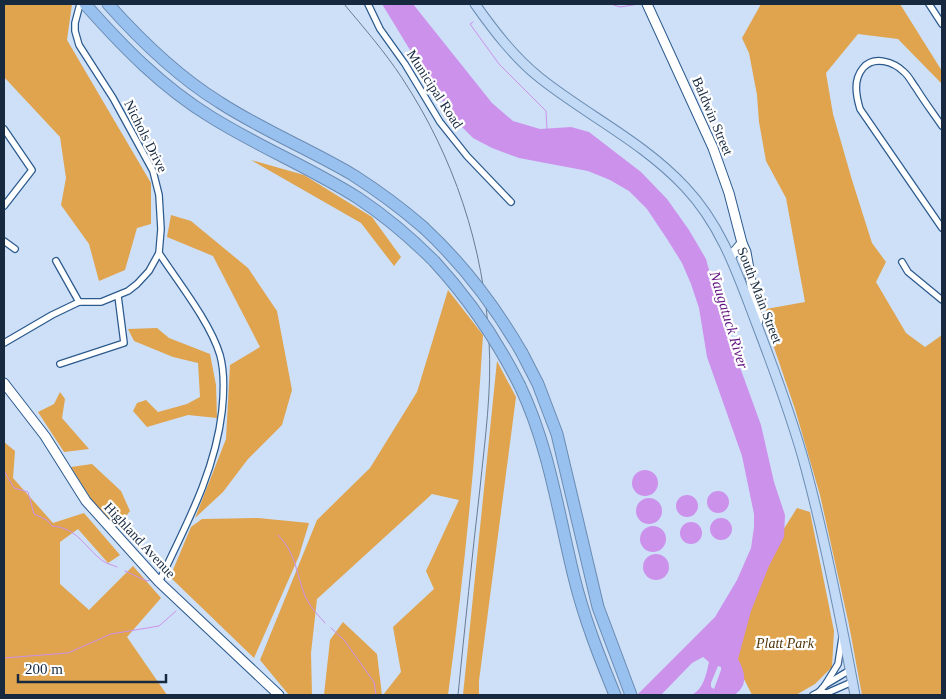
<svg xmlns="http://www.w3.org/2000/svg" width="946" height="699" font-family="'Times New Roman',serif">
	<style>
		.green { fill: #e0a34e }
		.water { fill: #cc91eb; fill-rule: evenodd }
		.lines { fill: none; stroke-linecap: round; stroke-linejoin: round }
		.stream { stroke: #cc91eb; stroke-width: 1 }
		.street-casing { stroke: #2c5a8d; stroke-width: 8 }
		.secondary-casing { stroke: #2c5a8d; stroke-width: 11 }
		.primary-casing { stroke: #6b8cb2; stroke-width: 11 }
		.highway-casing { stroke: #6b8cb2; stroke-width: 13 }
		.street { stroke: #fff; stroke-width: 5.5 }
		.secondary { stroke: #fff; stroke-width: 9 }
		.primary { stroke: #c2daf6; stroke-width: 9 }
		.highway { stroke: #99c1f0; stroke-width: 11 }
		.rail { stroke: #687b92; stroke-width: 1 }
		.highway-bridge-casing { stroke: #6b8cb2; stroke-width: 13; stroke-linecap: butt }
		.highway-bridge { stroke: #99c1f0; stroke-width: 11 }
		.labels { text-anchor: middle; stroke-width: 4.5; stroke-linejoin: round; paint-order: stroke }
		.street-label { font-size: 14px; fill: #16293f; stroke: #fff }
		.park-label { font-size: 14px; font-style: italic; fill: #50350a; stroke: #fff }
		.water-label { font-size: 15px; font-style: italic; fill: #60137f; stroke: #fff }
	</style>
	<rect width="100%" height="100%" fill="#cde0f8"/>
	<g class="green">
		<polygon points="4,4 72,4 67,40 151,183 151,224 137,228 125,270 99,281 89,244 61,205 66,178 60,137 4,77"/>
		<polygon points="761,4 900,4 942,71 942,84 898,39 858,34 826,73 833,114 852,180 872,243 886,262 876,282 906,333 925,347 942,335 942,695 862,695 849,625 820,495 795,409 768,330 766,309 805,302 786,198 766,161 759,122 757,95 749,53 742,38"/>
		<polygon points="251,160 304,175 372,217 401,257 394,266 361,223"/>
		<polygon points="171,215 191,221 248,268 277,311 292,390 282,425 248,459 223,492 195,518 226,439 230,365 260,347 213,256 167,237"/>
		<path d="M448 290 483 335C476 455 464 575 448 695H383L401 672 393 627 434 589 426 571 459 500 432 494 317 599 311 653 312 695H289L260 660 317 520 370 468 417 392Z"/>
		<polygon points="157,328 169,338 210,354 216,385 217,418 188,415 147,427 133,411 137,403 146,400 158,412 187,404 200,397 198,363 173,357 134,341 128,329"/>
		<polygon points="497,361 516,397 479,681 479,695 463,695"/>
		<polygon points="60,392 65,399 62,418 89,449 64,452 38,412 54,404"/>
		<polygon points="4,442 15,451 13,478 53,523 84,513 120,555 108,563 78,529 60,542 60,584 89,610 133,566 161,598 127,637 167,695 4,695"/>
		<polygon points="92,464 121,491 130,511 117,527 93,502 71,467"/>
		<polygon points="797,508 810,512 834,631 832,667 815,684 796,695 752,695 735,661 738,631 775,543"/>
		<polygon points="258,518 309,523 299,556 254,658 170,577 191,527 202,519"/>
		<polygon points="343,622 377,654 382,695 324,695 330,640"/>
	</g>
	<g class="water">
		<path d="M382 4H413L492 103 513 121 540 129 571 127 589 132 641 172 667 199 689 230 706 259 722 318 761 425 774 482 785 515 784 537 769 566 751 611 738 659C745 672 749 685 734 695H692C704 688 706 675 709 662L703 657 692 663 661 695H637L715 617 737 580 751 548 754 527V514L742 456 707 357 699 308 691 284 682 263 667 239 647 209 629 191 610 180 588 171 519 158 492 148 473 138 457 122 424 73ZM718 666 721 667V670L714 689 711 687V683Z"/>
		<circle cx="645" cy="483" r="13"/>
		<circle cx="718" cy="502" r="11"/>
		<circle cx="687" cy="506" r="11"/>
		<circle cx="649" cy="511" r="13"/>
		<circle cx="721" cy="529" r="11"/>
		<circle cx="691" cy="533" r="11"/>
		<circle cx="653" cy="539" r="13"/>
		<circle cx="656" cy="567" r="13"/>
	</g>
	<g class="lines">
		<g class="stream">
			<polyline points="611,4 620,7 639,4"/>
			<polyline points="473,22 470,24 499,64 546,111 547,130"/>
			<path d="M4 471 14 488 28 492 34 514 47 520 52 526C78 528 84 547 103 561 107 564 113 565 117 567"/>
			<path d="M278 535C297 554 296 575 306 598 311 608 318 615 325 623"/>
			<polyline points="125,571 147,581 150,580"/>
			<polyline points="331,628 344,640 374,682 376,695"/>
			<polyline points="4,658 68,653 111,634 159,626 176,611"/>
		</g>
		<g class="street-casing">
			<g id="street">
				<polyline points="368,4 380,29 405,64 440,122 467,156 511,202"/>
				<polyline points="929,4 942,24"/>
				<path d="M942 126C933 113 924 101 916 88 912 83 909 76 904 72 894 62 874 55 863 68 853 80 856 95 860 109L942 228"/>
				<polyline points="4,129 32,170 4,206"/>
				<polyline points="4,241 15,249"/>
				<path d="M159 253C178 282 210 322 220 355 225 373 224 392 222 411 215 473 185 527 159 582"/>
				<polyline points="56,261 79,302"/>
				<polyline points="902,262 908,272 942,300"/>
				<polyline points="4,343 52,315 79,302 101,302 128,291 137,284 149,271 159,253 161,229 159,195 153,171 113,98 79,45 75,31 75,23 80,4"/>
				<polyline points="60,364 124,343 118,296"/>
				<polyline points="825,685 838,664 842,638"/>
				<polyline points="819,692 827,693 852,682"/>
				<polyline points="813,695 819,692 825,685 850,670"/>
			</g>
		</g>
		<g class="secondary-casing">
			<g id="secondary">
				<polyline points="647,4 713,148 729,193 742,243 746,252 758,321"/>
				<polyline points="731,256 742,243"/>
				<polyline points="4,383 45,436 86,501 159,582 279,695"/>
			</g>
		</g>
		<g class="primary-casing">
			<path id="primary" d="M475 4C494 31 514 57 540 78 588 116 643 142 685 187 722 226 738 275 757 325 775 372 793 420 806 469 826 543 841 620 855 695"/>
		</g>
		<g class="highway-casing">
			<g id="highway">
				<path d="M85 4C123 47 162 87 211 117 259 147 311 168 358 198 385 216 410 237 434 261"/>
				<path d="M108 4C141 41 177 76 219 102 262 130 309 149 353 175 378 191 401 208 423 227"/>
				<polyline points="522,353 538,384 557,434 598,607 631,695"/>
				<path d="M520 386C549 447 558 512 574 577 584 618 599 656 615 695"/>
			</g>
		</g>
		<use href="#street" class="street"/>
		<use href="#secondary" class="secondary"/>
		<use href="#primary" class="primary"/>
		<use href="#highway" class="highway"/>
		<path class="rail" d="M344 4C364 28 385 52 402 78 454 157 484 247 489 341 492 390 485 439 480 488 472 557 465 626 458 695"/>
		<g class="highway-bridge-casing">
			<g id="highway-bridge">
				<path d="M423 227C463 264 495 306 522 353"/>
				<path d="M434 261C469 299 497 340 520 386"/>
			</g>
		</g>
		<use href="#highway-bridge" class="highway-bridge"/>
	</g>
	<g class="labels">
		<g class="street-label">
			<text transform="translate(435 89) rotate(57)" y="5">Municipal Road</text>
			<text transform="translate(713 116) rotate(67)" y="5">Baldwin Street</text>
			<text transform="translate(146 136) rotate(63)" y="5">Nichols Drive</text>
			<text transform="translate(760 295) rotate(69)" y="5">South Main Street</text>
			<text transform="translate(140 540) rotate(47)" y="5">Highland Avenue</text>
		</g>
		<g class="park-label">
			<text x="785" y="648">Platt Park</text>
		</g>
		<g class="water-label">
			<text transform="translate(729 320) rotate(73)" y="5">Naugatuck River</text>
		</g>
	</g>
	<rect width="946" height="699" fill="none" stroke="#16293f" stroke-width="10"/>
	<path d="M18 674v8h148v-8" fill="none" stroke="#16293f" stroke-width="2.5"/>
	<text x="25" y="674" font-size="15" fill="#16293f" stroke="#ffffff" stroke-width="4" paint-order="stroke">200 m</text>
</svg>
